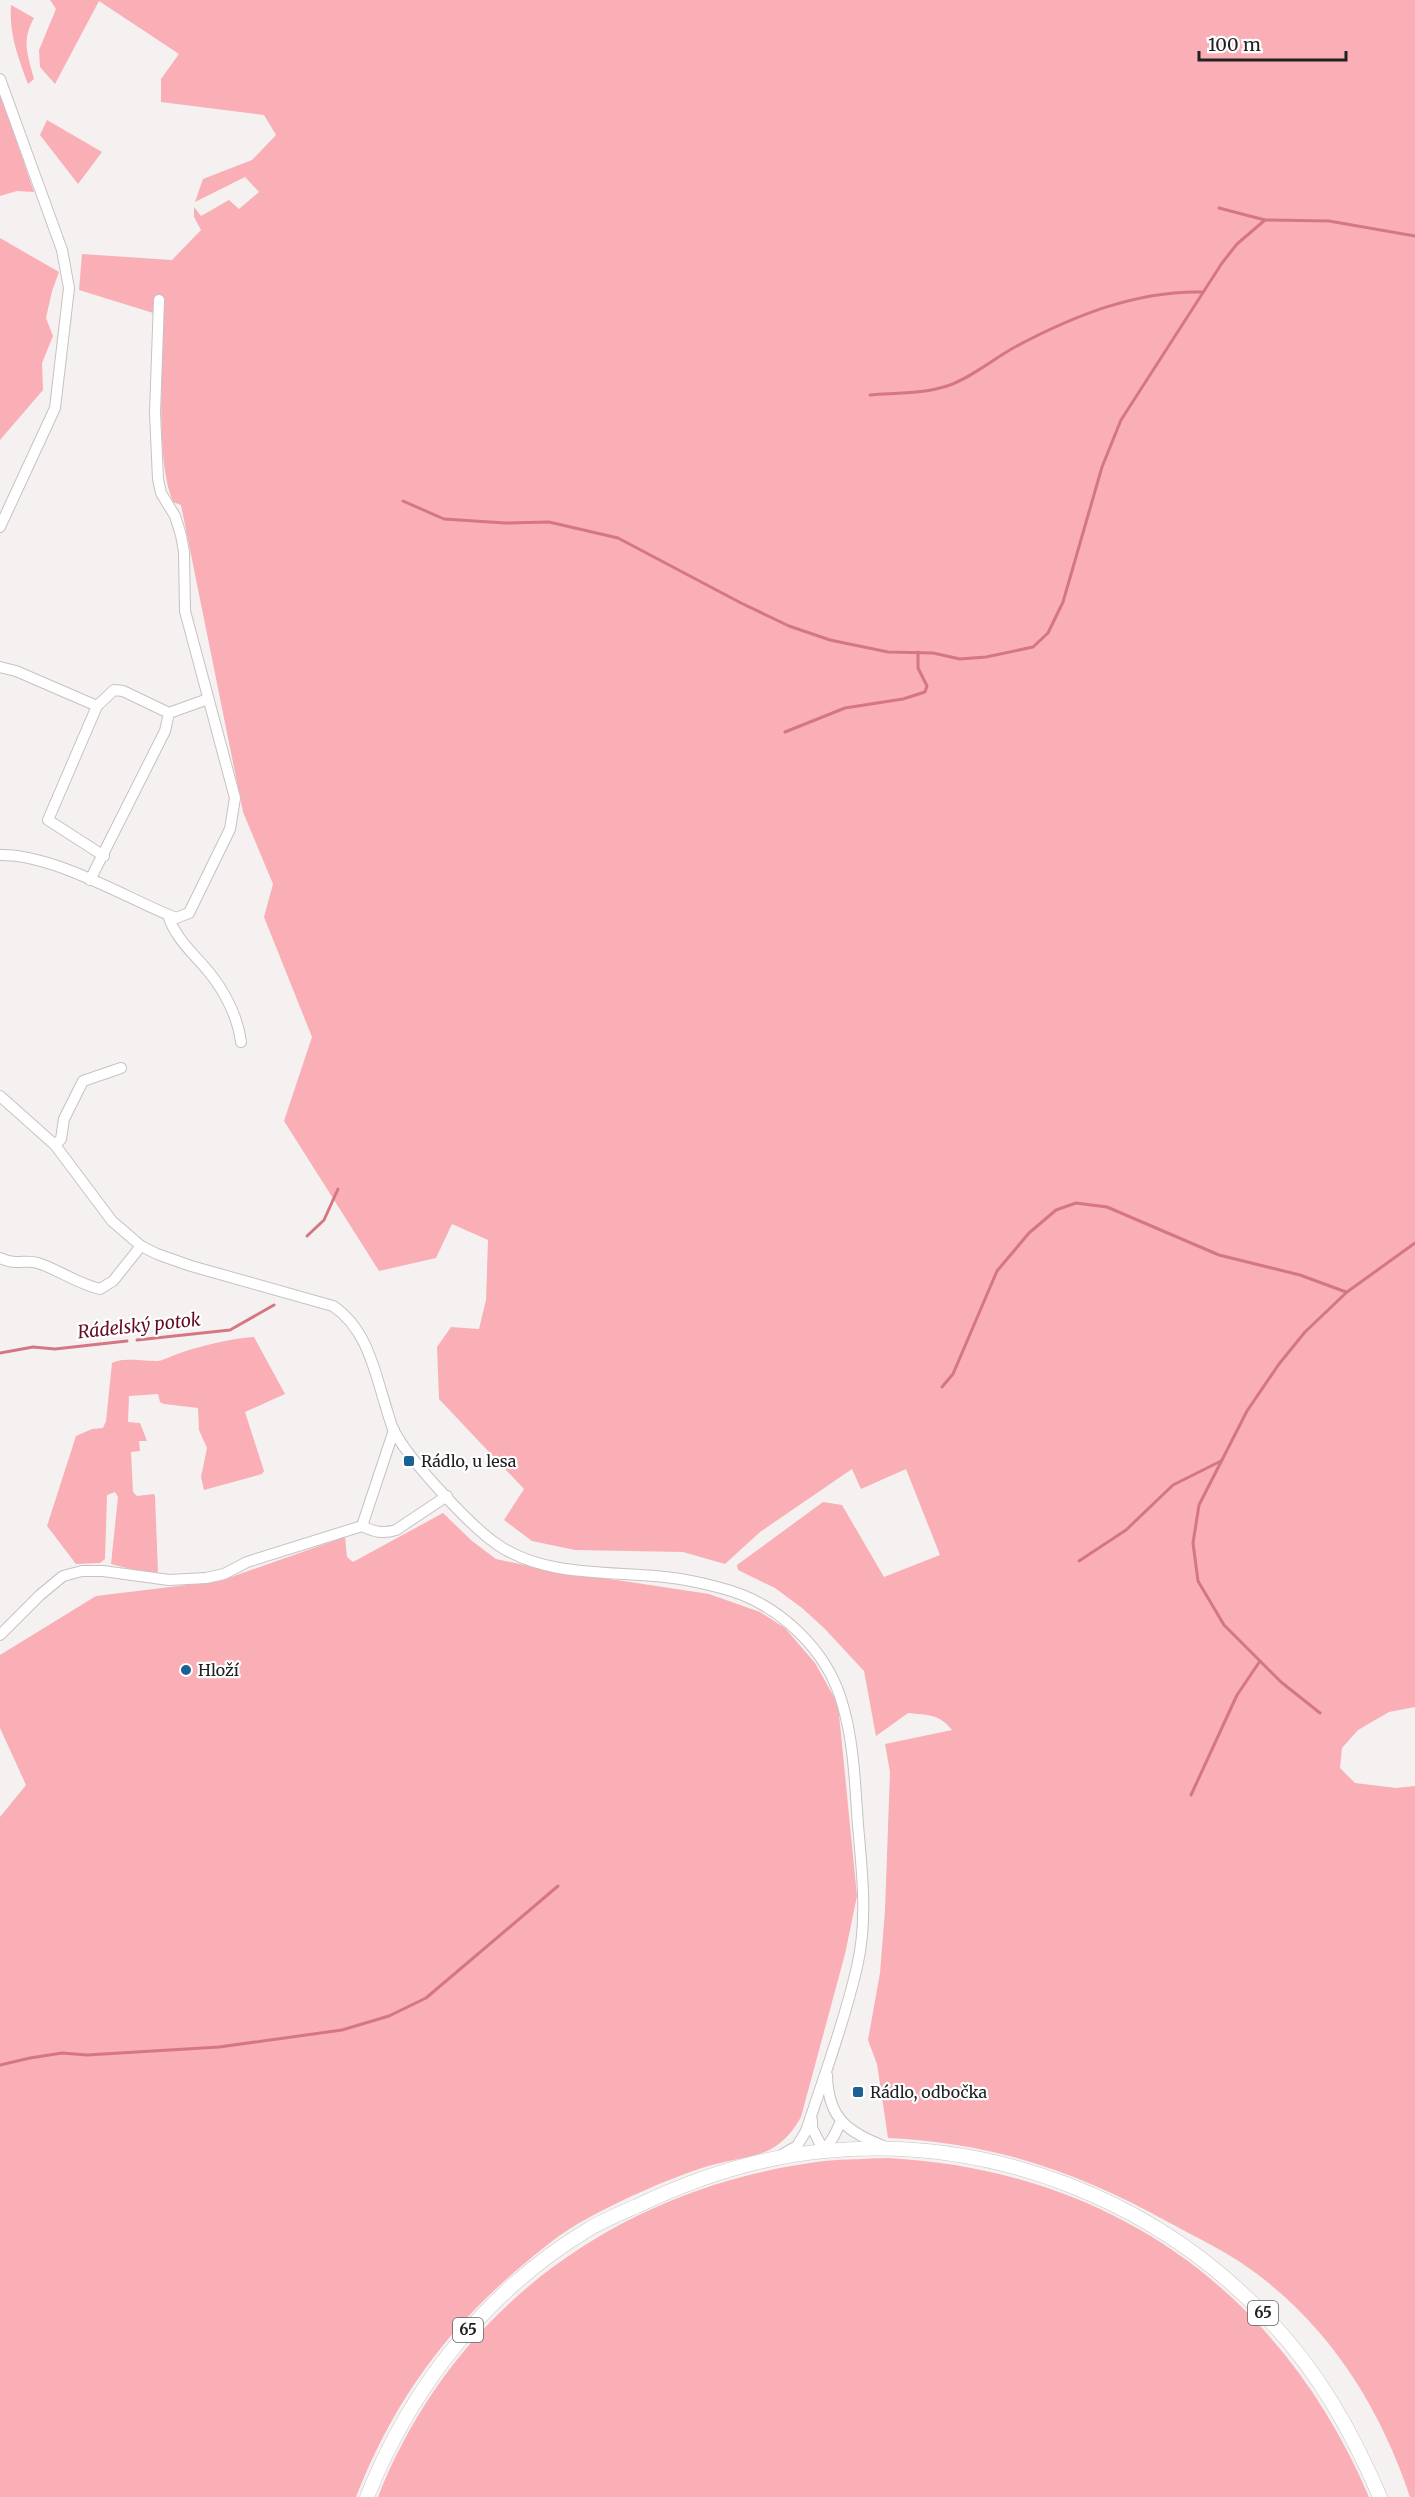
<svg xmlns="http://www.w3.org/2000/svg" width="1415" height="2497" font-family="Merriweather,serif">
	<style>
		.green { fill: #f9afb5 }
		.lines { fill: none; stroke-linecap: round; stroke-linejoin: round }
		.stream { stroke: #d57782; stroke-width: 3 }
		.minor-casing { stroke: #c6c2c2; stroke-width: 12 }
		.major-casing { stroke: #c6c2c2; stroke-width: 15 }
		.minor { stroke: #fff; stroke-width: 10 }
		.major { stroke: #fff; stroke-width: 14 }
		.poi-dot { fill: #1b6195; stroke: #fff; stroke-width: 2 }
		.labels { text-anchor: middle; stroke-width: 4.5; stroke-linejoin: round; paint-order: stroke }
		.shield { fill: #fff; stroke: #646464; stroke-width: 1.5 }
		.shield-label { font-size: 15px; font-weight: bold; fill: #222121 }
		.poi-label { font-size: 16px; fill: #222121; stroke: #fff; text-anchor: start }
		.water-label { font-size: 18px; font-style: italic; fill: #630d22; stroke: #fff }
	</style>
	<rect width="100%" height="100%" fill="#f5f1f1"/>
	<g class="green">
		<path d="M50 0H1415V1707L1389 1712 1358 1730 1342 1748 1340 1768 1355 1783 1396 1788 1415 1786V2497H1410C1379 2403 1324 2318 1240 2262 1217 2247 1192 2235 1168 2222 1076 2171 994 2143 888 2138L877 2064 868 2040 880 1973 885 1910 890 1772 885 1744 952 1730C940 1714 927 1715 908 1713L876 1736 864 1671 824 1628 802 1608 775 1588 738 1570 737 1565 823 1502 842 1505 884 1577 940 1555 906 1469 861 1489 852 1469 760 1532 725 1564 683 1552 575 1550 532 1541 504 1520 524 1489 439 1399 437 1347 451 1327 479 1329 486 1300 488 1240 452 1224 436 1258 379 1271 284 1121 312 1037 264 917 273 884 243 812 181 505 173 502C155 458 163 366 163 316L79 290 82 254 172 260 201 230 194 217V207L201 216 229 200 239 209 259 192 245 177 195 202 203 179 252 160 276 135 264 115 161 102V79L179 54 99 1 55 84 40 67 39 50 56 9Z"/>
		<path d="M11 5 34 18C21 41 28 55 34 79L28 84C18 57 9 34 11 5Z"/>
		<polygon points="0,93 34,192 17,191 0,196"/>
		<polygon points="47,120 102,152 78,184 40,135"/>
		<polygon points="0,238 59,272 52,291 46,318 53,336 42,363 43,390 0,440"/>
		<path d="M254 1337 285 1394 245 1412 264 1471 262 1474 204 1490 201 1477 207 1448 199 1430 198 1408 164 1404 160 1402 158 1394 129 1396 128 1422 140 1423 147 1441H139L140 1451 131 1452 133 1492 137 1496 154 1494 155 1496 158 1571 154 1575 111 1564 118 1497 115 1492 107 1495 105 1559 100 1563 76 1564 47 1526 76 1436 92 1429 103 1428 106 1421 112 1363C121 1357 146 1361 158 1361 165 1360 173 1355 180 1353 200 1346 233 1338 254 1337Z"/>
		<path d="M443 1513 472 1541 496 1559 544 1569 709 1594 760 1612 785 1628 815 1663 838 1704 857 1896 845 1954 801 2117C793 2131 785 2141 771 2149 757 2157 722 2161 705 2167 665 2180 625 2198 588 2218 563 2231 539 2251 518 2269 443 2333 392 2405 356 2497H0V1817L26 1785 0 1728V1655L96 1596 220 1581 345 1537 347 1557 353 1562Z"/>
		<path d="M888 2158C1111 2170 1282 2292 1369 2497H378C453 2306 622 2186 824 2161 845 2159 867 2159 888 2158Z"/>
	</g>
	<g class="lines">
		<g class="stream">
			<polyline points="1219,208 1265,220"/>
			<path d="M870 395C895 393 923 394 947 386 971 378 993 359 1015 347 1073 316 1137 290 1203 292"/>
			<polyline points="403,501 444,519 505,523 549,522 618,538 741,603 789,626 830,640 888,652 933,653 960,659 986,657 1033,647 1048,633 1063,602 1102,467 1121,420 1222,263 1237,244 1265,220 1329,221 1415,236"/>
			<polyline points="785,732 845,708 903,699 925,692 927,686 918,668 918,652"/>
			<polyline points="307,1236 324,1220 338,1189"/>
			<polyline points="137,1340 230,1330 274,1305"/>
			<polyline points="0,1353 33,1347 55,1349 127,1341"/>
			<polyline points="942,1387 953,1374 997,1271 1029,1233 1056,1210 1076,1203 1107,1207 1219,1255 1300,1275 1346,1292"/>
			<polyline points="1079,1561 1126,1530 1173,1485 1221,1461"/>
			<polyline points="1320,1713 1281,1682 1224,1625 1198,1581 1193,1543 1199,1505 1247,1411 1279,1364 1305,1332 1347,1292 1415,1243"/>
			<polyline points="1191,1795 1237,1695 1260,1661"/>
			<polyline points="0,2065 30,2058 62,2053 87,2055 219,2047 342,2030 389,2016 426,1998 558,1886"/>
		</g>
		<g class="minor-casing">
			<g id="minor">
				<polyline points="0,79 62,250 69,288 55,408 0,527"/>
				<polyline points="0,667 16,671 97,706"/>
				<path d="M0 855C54 854 126 898 176 918L189 913 230 829 235 798 185 611 184 552 181 535 175 516 161 493 158 479 155 413 159 300"/>
				<polyline points="104,856 48,820 97,706 114,690 123,691 169,713 208,699"/>
				<polyline points="90,880 165,731 169,713"/>
				<path d="M168 915C175 938 193 953 208 971 224 990 238 1017 241 1042"/>
				<path d="M0 1096 55 1145 112 1221 141 1246 157 1254 191 1266 333 1306C366 1328 374 1368 385 1404 388 1413 390 1423 394 1431 410 1461 470 1526 498 1545 545 1577 610 1571 665 1577 683 1579 703 1583 721 1588 777 1602 828 1649 843 1706 854 1744 855 1785 858 1825 862 1872 868 1920 857 1967 844 2022 824 2077 806 2131L797 2146 783 2154"/>
				<polyline points="55,1145 61,1139 64,1119 83,1081 121,1068"/>
				<path d="M0 1258C18 1266 24 1259 38 1263 59 1270 78 1284 100 1289L113 1281 141 1246"/>
				<polyline points="362,1526 394,1430"/>
				<path d="M0 1635 40 1595 63 1576 82 1571H103L169 1580 206 1578 224 1574 247 1562 362 1526C374 1532 383 1534 396 1530L447 1496"/>
				<path d="M827 2075C828 2121 849 2132 888 2148"/>
				<polyline points="812,2120 812,2128 824,2151 834,2136 841,2121"/>
			</g>
		</g>
		<g class="major-casing">
			<path id="major" d="M367 2497C411 2387 487 2290 589 2229 604 2220 621 2213 637 2206 695 2178 760 2157 825 2151 990 2135 1156 2199 1269 2320 1318 2371 1352 2432 1380 2497"/>
		</g>
		<use href="#minor" class="minor"/>
		<use href="#major" class="major"/>
	</g>
	<g class="poi-dot">
		<rect x="403" y="1455" width="12" height="12" rx="3"/>
		<circle cx="186" cy="1670" r="6"/>
		<rect x="852" y="2086" width="12" height="12" rx="3"/>
	</g>
	<g class="labels">
		<g class="shield">
			<rect x="1248" y="2301" width="30" height="24" rx="4.5"/>
			<rect x="453" y="2318" width="30" height="24" rx="4.5"/>
		</g>
		<g class="shield-label">
			<text x="1263" y="2318">65</text>
			<text x="468" y="2335">65</text>
		</g>
		<g class="poi-label">
			<text x="421" y="1467">Rádlo, u lesa</text>
			<text x="198" y="1676">Hloží</text>
			<text x="870" y="2098">Rádlo, odbočka</text>
		</g>
		<g class="water-label">
			<text transform="translate(139 1326) rotate(-6)" y="6">Rádelský potok</text>
		</g>
	</g>
	<path d="M1199 51v9h147v-9" fill="none" stroke="#222121" stroke-width="3"/>
	<text x="1208" y="51" font-size="18" fill="#222121" stroke="#ffffff" stroke-width="4.5" paint-order="stroke">100 m</text>
</svg>
